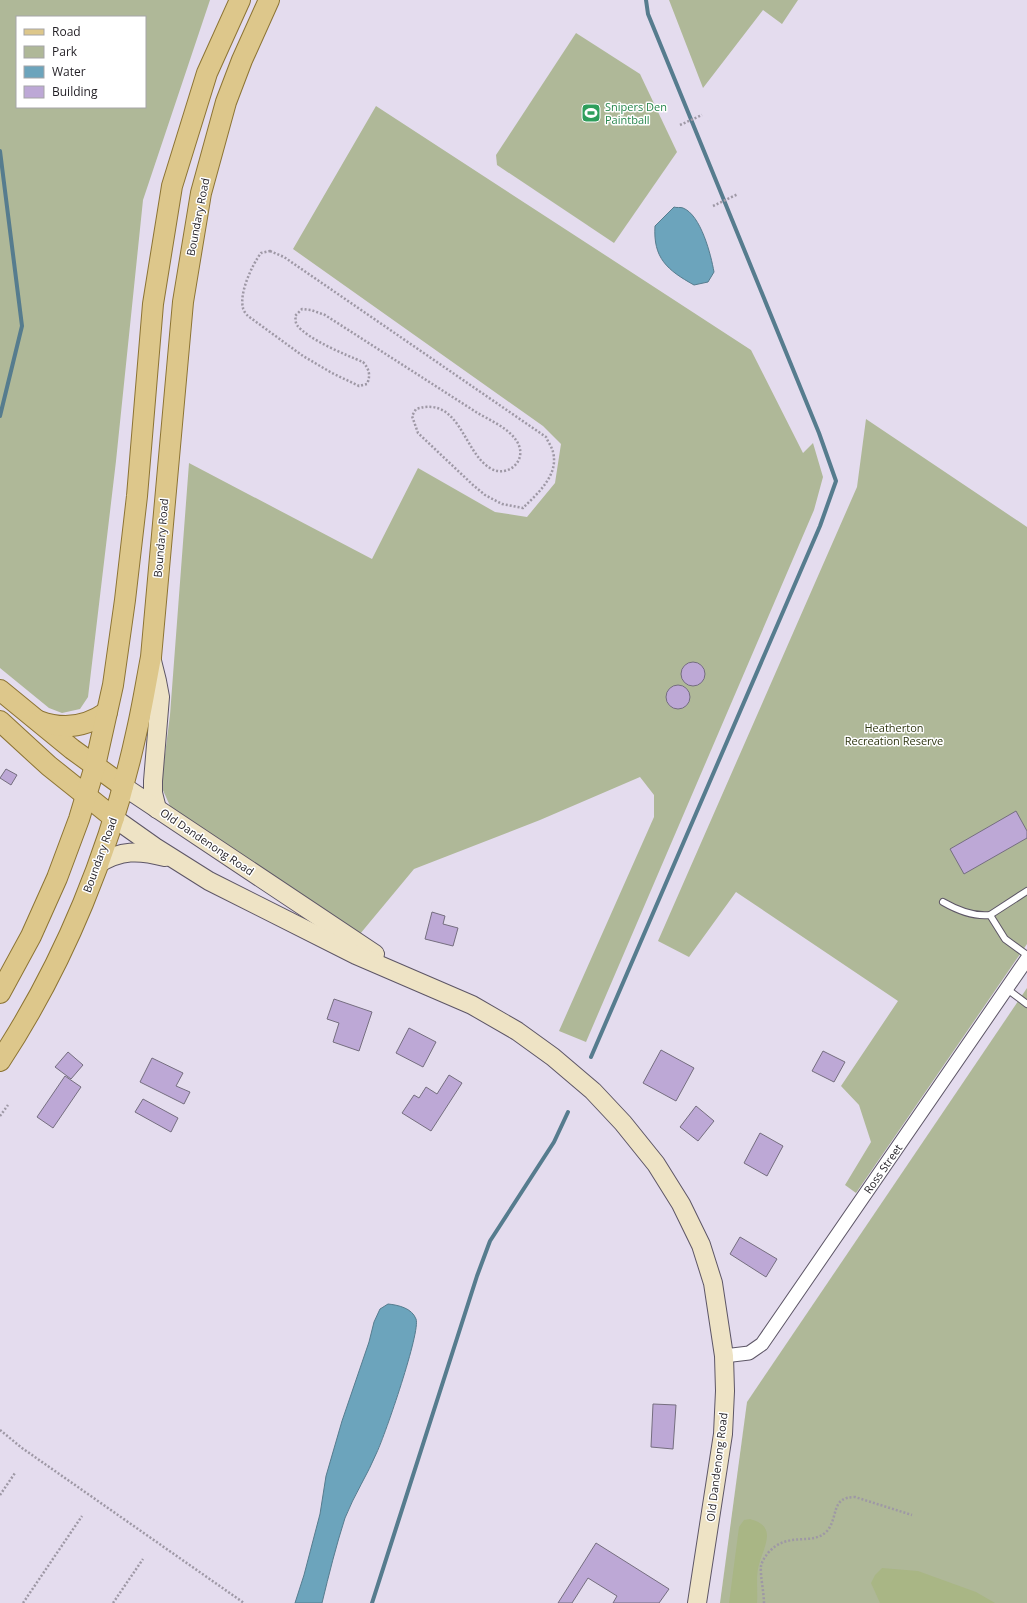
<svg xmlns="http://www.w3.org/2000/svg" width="1027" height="1603" font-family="'Open Sans',sans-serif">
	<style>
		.green { fill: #afb898; fill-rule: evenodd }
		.forest { fill: #a9b685 }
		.water { fill: #6ca4bc; stroke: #567c8e }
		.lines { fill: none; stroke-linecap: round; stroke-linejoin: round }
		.stream { stroke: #567c8e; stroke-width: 4 }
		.building { fill: #bda8d6; stroke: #756e7f }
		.lane-casing { stroke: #5d5666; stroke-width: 8 }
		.street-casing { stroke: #5d5666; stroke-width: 15 }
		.secondary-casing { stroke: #5d5666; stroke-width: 20 }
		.primary-casing { stroke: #8c7434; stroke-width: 22 }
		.path { stroke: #9e98a5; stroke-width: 2.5; stroke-dasharray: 2 2; stroke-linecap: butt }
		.lane { stroke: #fff; stroke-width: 6 }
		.street { stroke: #fff; stroke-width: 13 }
		.secondary { stroke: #eee3c5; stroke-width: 18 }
		.primary { stroke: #ddc78b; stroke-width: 20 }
		.labels { text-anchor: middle; stroke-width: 3; stroke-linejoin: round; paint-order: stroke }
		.leisure-label { font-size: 11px; fill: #27864d; stroke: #fff; text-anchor: start }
		.street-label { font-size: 11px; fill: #211e24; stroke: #fff }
		.park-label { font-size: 11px; fill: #2d3510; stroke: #fff }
	</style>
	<rect width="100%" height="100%" fill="#e4dcee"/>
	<g class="green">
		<path d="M0 0H210L143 200 116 461 88 697 80 709 62 713 49 708 0 668ZM17 17H145V107H17Z"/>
		<polygon points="669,0 798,0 782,24 763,10 703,88"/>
		<polygon points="576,33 640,74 677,152 614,243 497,165 496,155"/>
		<polygon points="376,106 751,350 803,453 813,443 823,477 814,510 586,1042 559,1031 654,817 654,795 640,777 540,820 414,869 360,934 171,808 161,786 170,715 189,463 372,559 418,468 495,512 527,517 555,483 561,444 543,426 293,249"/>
		<polygon points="866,419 1027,527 1027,944 856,1193 845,1185 871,1142 859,1105 841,1086 898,1001 736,892 689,957 658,941 857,487"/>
		<polygon points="1027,988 1027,1603 720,1603 747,1402"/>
	</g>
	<g class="forest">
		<path d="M750 1519C780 1527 762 1548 758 1569 756 1580 758 1592 757 1603H729L739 1527 744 1520Z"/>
		<polygon points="882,1568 918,1571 976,1592 995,1603 880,1603 871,1583 875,1575"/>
	</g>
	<g class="water">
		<path d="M674 207C676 208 681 207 683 208 701 215 711 255 714 272L708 282 694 285C667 270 653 258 655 226Z"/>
		<path d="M388 1304C398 1305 412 1308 416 1319 421 1331 385 1435 377 1452 368 1474 354 1495 345 1518 336 1546 329 1574 322 1603H295L304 1575 320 1514 326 1476 342 1421 369 1342 374 1322 380 1309Z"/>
	</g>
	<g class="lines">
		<g class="stream">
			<polyline points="0,151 22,326 0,416"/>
			<polyline points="591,1057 820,526 836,481 819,433 648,14 646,0"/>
			<polyline points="372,1603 477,1276 490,1241 554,1142 568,1112"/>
		</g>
	</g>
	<g class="building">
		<circle cx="693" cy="674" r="12"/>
		<circle cx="678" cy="697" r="12"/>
		<polygon points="6,769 17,775 11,785 0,778"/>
		<polygon points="1016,811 1027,831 1027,838 964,874 950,849"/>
		<polygon points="432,912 445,916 443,924 458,928 453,946 425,939"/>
		<polygon points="334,999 372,1012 359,1051 333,1042 339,1023 327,1019"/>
		<polygon points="409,1028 436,1042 423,1067 396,1053"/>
		<polygon points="661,1050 694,1068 676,1101 643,1083"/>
		<polygon points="823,1051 845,1062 834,1082 812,1071"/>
		<polygon points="68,1052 83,1065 71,1079 55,1067"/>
		<polygon points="152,1058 183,1073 176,1086 190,1092 184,1104 140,1082"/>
		<polygon points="449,1075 462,1083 431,1131 402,1113 414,1095 419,1098 426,1087 437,1094"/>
		<polygon points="65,1076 81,1087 53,1128 37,1117"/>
		<polygon points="143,1099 178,1118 171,1132 135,1112"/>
		<polygon points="696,1106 714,1121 698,1141 680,1127"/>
		<polygon points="760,1133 783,1146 767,1176 744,1163"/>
		<polygon points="740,1237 777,1259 766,1277 730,1254"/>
		<polygon points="653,1404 676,1405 673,1449 651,1447"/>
		<polygon points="596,1543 669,1589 659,1603 613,1603 617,1596 588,1578 572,1603 558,1603"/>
	</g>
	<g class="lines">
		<g class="lane-casing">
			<g id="lane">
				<path d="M943 902C957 910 973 917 990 915L1027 891"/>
				<polyline points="990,915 1005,939 1027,955"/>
				<polyline points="1007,989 1027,1004"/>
			</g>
		</g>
		<g class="street-casing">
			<polyline id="street" points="724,1356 749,1353 762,1344 1027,959"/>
		</g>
		<g class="secondary-casing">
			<g id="secondary">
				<polyline points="151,657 157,681 160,697 153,781 153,793 157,809"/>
				<polyline points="123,786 375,954"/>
				<polyline points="114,818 155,847 209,881 356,955 472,1005 517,1031 553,1057 593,1091 623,1123 656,1164 681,1204 701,1245 713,1283 724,1356 725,1391 723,1434 697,1603"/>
				<path d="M98 864C121 850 138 850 165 857"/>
			</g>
		</g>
		<g class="primary-casing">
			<g id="primary">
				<polyline points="0,690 72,749 123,786"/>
				<polyline points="0,721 49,766 114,818"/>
				<path d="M39 721C63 730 86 727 107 712"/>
				<polyline points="0,993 31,936 57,878 79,819 95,766 113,685 125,600 137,496 153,304 172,186 207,73 240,0"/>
				<path d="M0 1061C65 962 111 849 136 734 142 709 146 683 151 657L183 302 201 193 226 102 242 60 269 0"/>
			</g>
		</g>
		<g class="path">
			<polyline points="680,125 702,115"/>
			<polyline points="713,206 738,194"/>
			<path d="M270 251 284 257 546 437C548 442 552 447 553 452 559 475 538 493 523 508L502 504 485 495 473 485 418 433 412 416 416 409C460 395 463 452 490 468 507 479 530 460 516 440 507 427 489 420 476 412L325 315 311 310 302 309 295 316C296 319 295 322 297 325 307 339 346 355 363 362 369 369 371 375 367 384L359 386 332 373 303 356 248 316C246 314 243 310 243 308 239 293 252 265 261 253Z"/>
			<polyline points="0,1116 8,1105"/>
			<polyline points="0,1430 22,1448 244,1603"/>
			<polyline points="0,1495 15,1473"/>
			<polyline points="23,1603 82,1516"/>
			<polyline points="113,1603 143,1559"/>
			<path d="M764 1603C764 1593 760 1575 761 1566 762 1561 765 1557 768 1553 788 1530 812 1547 827 1531 839 1517 830 1497 855 1497L912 1515"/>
		</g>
		<use href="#lane" class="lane"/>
		<use href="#street" class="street"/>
		<use href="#secondary" class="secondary"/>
		<use href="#primary" class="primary"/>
	</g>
	<defs>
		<g id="stadium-square" transform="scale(1)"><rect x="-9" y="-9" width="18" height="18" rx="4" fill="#2e9e5b" stroke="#fff"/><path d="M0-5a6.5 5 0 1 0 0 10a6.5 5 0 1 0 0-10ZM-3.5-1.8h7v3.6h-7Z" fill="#fff"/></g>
	</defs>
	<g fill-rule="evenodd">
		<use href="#stadium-square" x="591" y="113"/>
	</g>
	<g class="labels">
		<g class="leisure-label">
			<text x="605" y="111">Snipers Den<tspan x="605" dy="13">Paintball</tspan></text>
		</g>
		<g class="street-label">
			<text transform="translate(198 217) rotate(-79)" y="4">Boundary Road</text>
			<text transform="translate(161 538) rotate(-85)" y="4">Boundary Road</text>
			<text transform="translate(207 842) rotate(34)" y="4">Old Dandenong Road</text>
			<text transform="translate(100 855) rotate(-70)" y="4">Boundary Road</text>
			<text transform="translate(883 1169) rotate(-55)" y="4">Ross Street</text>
			<text transform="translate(717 1467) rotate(-83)" y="4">Old Dandenong Road</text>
		</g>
		<g class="park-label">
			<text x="894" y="732">Heatherton<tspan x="894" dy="13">Recreation Reserve</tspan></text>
		</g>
	</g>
	<rect x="16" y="16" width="130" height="92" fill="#ffffff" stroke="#a6a5a7"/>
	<rect x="24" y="29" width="20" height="6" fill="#ddc78b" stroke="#a6a5a7"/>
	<text x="52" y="36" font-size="12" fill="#211e24">Road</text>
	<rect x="24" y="46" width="20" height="12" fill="#afb898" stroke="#a6a5a7"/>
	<text x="52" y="56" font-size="12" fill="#211e24">Park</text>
	<rect x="24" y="66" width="20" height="12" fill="#6ca4bc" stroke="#a6a5a7"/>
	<text x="52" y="76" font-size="12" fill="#211e24">Water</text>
	<rect x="24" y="86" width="20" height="12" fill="#bda8d6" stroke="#a6a5a7"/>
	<text x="52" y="96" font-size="12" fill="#211e24">Building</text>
</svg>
